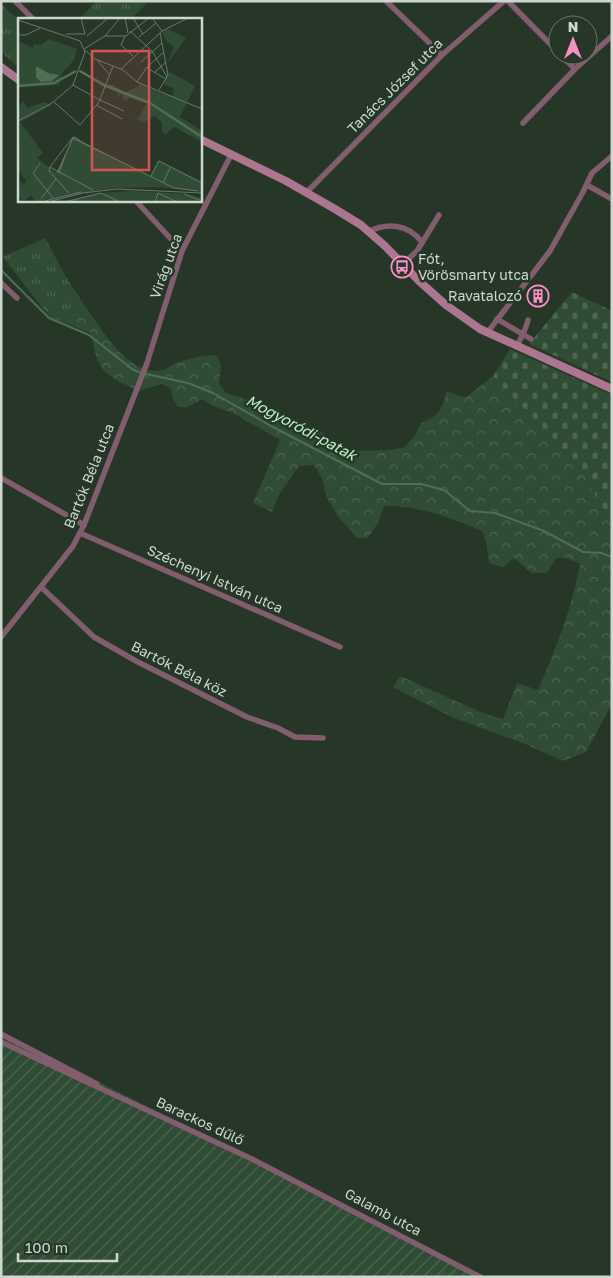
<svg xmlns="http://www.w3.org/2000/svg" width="613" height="1278" font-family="'Golos Text',sans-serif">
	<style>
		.grass { fill: url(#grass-tufts) }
		.forest { fill: url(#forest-crowns) }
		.cemetery { fill: url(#cemetery-stones) }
		.garden { fill: url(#garden-furrows) }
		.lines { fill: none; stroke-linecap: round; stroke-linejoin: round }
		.stream { stroke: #4f6e54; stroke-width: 2 }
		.street { stroke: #815d6e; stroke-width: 5.5 }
		.secondary { stroke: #ac7590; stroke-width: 8 }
		.labels { text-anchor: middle; stroke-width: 5; stroke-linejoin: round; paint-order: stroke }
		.street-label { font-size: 14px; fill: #ccd7ce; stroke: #263728 }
		.poi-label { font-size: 14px; fill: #ccd7ce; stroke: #263728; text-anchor: start }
		.water-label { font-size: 15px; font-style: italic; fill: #baf1c2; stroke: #263728 }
		.inset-river { fill: none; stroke: #4f6e54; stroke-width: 2.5 }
		.inset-road { fill: none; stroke: #68776a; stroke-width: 1 }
		.view { fill: #d45452; fill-opacity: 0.15; stroke: #d45452; stroke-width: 2.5 }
		.inset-edge { fill: none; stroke: #ccd7ce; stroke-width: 2.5 }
	</style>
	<defs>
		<pattern id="grass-tufts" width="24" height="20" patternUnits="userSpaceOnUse" patternTransform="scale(1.25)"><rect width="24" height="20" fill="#304c35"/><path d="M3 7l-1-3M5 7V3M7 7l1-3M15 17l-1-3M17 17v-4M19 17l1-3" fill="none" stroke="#4d6551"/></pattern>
		<pattern id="forest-crowns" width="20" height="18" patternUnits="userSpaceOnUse" patternTransform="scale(1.25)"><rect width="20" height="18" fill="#304c35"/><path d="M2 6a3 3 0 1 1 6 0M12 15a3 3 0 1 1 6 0" fill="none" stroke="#4d6551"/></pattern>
		<pattern id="cemetery-stones" width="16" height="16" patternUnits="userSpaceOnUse" patternTransform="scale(1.25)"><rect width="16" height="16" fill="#304c35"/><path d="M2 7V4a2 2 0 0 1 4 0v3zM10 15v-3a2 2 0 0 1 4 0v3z" fill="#4d6551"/></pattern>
		<pattern id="garden-furrows" width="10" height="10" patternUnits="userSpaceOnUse" patternTransform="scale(1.25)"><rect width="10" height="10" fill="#304c35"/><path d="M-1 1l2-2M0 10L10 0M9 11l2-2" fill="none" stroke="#4d6551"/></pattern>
	</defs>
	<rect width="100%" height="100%" fill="#263728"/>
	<g class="grass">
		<polygon points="97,1 99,3 101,1 149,1 131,19 79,19"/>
		<polygon points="3,6 19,20 19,68 1,52 1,8"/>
		<polygon points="45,238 66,277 89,312 68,313 53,308 41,306 3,257"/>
	</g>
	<path class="forest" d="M41 306 53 308 68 313 89 312C105 334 131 378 163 370 167 369 171 365 176 363 189 359 204 354 217 356L221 365 219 383 226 393 251 401 262 407 292 418 327 435 341 446 356 451 391 450 405 447 415 435 421 423C440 415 441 410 447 391L465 398 493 376 581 469 612 525V704L586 752 563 761 523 743 454 718 393 687 400 676 483 713 503 719 517 683 538 690C556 648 572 609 580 564L567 558H556L547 573H532L514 558 503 567 489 563 486 542 482 531C452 518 417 505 384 506L379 521 368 538H357L337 515 326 496 322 478 314 465 299 466 279 495 272 512 253 503 280 440 233 413 213 406 202 399 188 407H178L173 399 171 389 162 384 138 391C128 385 115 381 107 373 96 365 94 346 91 333L50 317Z"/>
	<g class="cemetery">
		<polygon points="572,292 612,311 612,382 529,344"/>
		<polygon points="510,349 612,395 612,525 581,469 493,376"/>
	</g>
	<polygon class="garden" points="1,1033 487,1277 1,1277"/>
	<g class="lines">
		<polyline class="stream" points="1,270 49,318 89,335 132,369 141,373 188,383 213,393 271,426 382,484 421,484 444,490 470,511 495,513 544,531 583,552 601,553 612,557"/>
		<g class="street">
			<polyline points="15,1 33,19"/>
			<polyline points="386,1 442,55"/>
			<polyline points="508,1 558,52"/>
			<polyline points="561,55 575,69"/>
			<polyline points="523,123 575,69 612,36"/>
			<polyline points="587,185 612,199"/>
			<polyline points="307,192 442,55 504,1"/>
			<polyline points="135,200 182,251"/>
			<path d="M368 232C387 222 408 224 422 242"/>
			<polyline points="403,264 417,251 439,215"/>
			<polyline points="1,283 17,298"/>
			<polyline points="497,319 531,339"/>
			<polyline points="487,333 550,251 583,192 592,173 612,156"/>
			<path d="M517 346C521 337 526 330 528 320"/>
			<polyline points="1,478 84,525"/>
			<polyline points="80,533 340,647"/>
			<polyline points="41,587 94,637 136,661 247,717 278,728 295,737 323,738"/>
			<polyline points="1,637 73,546 84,525 147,363 182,251 231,155"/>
			<polyline points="1,1034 97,1084"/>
			<polyline points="1,1042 252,1159 480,1277"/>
		</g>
		<g class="secondary">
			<polyline points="1,67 19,80"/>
			<polyline points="200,139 286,181 335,209 361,225 385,246 419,281 446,305 480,329 612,389"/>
		</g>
	</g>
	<defs>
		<g id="bus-ring" transform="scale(1.125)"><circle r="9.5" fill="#263728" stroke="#fa8fc6" stroke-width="1.5"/><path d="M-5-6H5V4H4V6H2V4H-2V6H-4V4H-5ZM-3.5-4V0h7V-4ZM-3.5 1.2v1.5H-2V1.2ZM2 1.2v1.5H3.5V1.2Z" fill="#fa8fc6"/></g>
		<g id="building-ring" transform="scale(1.125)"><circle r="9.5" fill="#263728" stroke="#fa8fc6" stroke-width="1.5"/><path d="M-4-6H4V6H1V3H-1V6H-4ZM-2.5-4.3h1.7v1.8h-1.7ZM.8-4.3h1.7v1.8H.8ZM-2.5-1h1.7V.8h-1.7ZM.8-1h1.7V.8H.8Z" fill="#fa8fc6"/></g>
	</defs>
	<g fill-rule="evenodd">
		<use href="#bus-ring" x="402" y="267"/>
		<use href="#building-ring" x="538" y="296"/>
	</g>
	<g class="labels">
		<g class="street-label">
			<text transform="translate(395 86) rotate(-45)" y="5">Tanács József utca</text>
			<text transform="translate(166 266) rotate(-70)" y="5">Virág utca</text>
			<text transform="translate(89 476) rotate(-68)" y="5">Bartók Béla utca</text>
			<text transform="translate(215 579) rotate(24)" y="5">Széchenyi István utca</text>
			<text transform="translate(179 669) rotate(27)" y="5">Bartók Béla köz</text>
			<text transform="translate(200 1121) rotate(25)" y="5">Barackos dűlő</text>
			<text transform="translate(383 1212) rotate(28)" y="5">Galamb utca</text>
		</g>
		<g class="poi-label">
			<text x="418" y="264">Fót,<tspan x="418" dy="16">Vörösmarty utca</tspan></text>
			<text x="522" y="301" text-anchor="end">Ravatalozó</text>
		</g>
		<g class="water-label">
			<text transform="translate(301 428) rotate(28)" y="5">Mogyoródi-patak</text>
		</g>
	</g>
	<g transform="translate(18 18)">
		<rect width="184" height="184" fill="#263728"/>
		<path d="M162 63 170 68 171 77 168 83 156 77ZM2 104 25 135 19 140 23 143 8 162 0 152ZM3 163 13 177 6 183 0 177Z" fill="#304c35"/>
		<path d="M149 11 168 20 149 46 156 29 148 23 144 14ZM153 50 152 54 177 68 162 99 184 113V124L156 109 148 116 144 114V104L136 98 126 104 111 97 121 100 128 85 111 80 107 83 103 76 99 81 100 74 85 68 78 61 88 67 94 66 107 75 120 68 131 83 146 75 155 78 156 71 146 66ZM162 63 170 68 168 71 171 77 168 83 156 77ZM5 83 9 90 26 84 34 87 0 105V90Z" fill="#304c35" fill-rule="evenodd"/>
		<path d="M122 65 145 76 140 85 131 83 120 68Z" fill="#304c35"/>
		<path d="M31 21 59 31 56 42 44 55 41 67 0 69V27L2 24 15 30 16 26 23 27ZM55 118 132 158 140 142 184 164V174L142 169 93 170 18 184 5 167 23 143 39 155ZM115 173 169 176 184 180V184H39L82 175Z" fill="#304c35"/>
		<path d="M18 48 30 55 41 57 34 63 23 64 18 59Z" fill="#4f6e54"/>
		<path class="inset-river" d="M62 53 86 67 132 85 184 119M0 68 36 65 58 53"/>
		<path class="inset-road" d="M63 0 67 16M107 0 110 15M115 0 125 16M134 0 144 13M0 2 62 23 67 34 55 67 34 85 0 103M112 13 134 33 149 59M48 16H67M0 17H8L22 10M69 18 90 0M87 18H108L131 0M107 18 103 27 115 38M121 19 138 5M66 31 87 18 102 0M67 32 77 41 105 52 119 64 184 91M79 42 91 56M123 44 144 25M129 50 148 61M103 51 144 13 170 0M61 53 76 61M136 55 148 44M119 64 129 49 146 34M55 67 82 82M141 72 150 57 142 15M82 82 106 93M36 84 62 107 81 84 95 48M78 87 104 101M55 119 60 121 63 124 56 121ZM85 135 63 124 156 170 180 173M22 145 15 155 35 180M32 149 75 172M32 149 55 119M32 149 31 153 51 175M39 155 55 120M41 155 47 138M133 158 141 143 184 165M145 165 152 150M166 176 184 183M23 181 38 161M27 183 63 174M30 184 65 175 99 171 184 175M47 184 83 175 102 184M137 184 140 175 159 184"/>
		<path class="view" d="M74 33H131V152H74Z"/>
		<rect width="184" height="184" class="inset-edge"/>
	</g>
	<rect width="613" height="1278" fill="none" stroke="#ccd7ce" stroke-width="5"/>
	<g transform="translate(573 40)"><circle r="24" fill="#263728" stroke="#68776a"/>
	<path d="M0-4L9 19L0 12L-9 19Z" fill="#fa8fc6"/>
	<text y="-8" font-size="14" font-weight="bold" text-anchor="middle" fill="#ccd7ce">N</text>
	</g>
	<path d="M18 1253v8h99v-8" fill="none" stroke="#ccd7ce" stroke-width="2.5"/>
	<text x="25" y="1253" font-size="15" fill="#ccd7ce" stroke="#263728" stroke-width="4" paint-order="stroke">100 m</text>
</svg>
